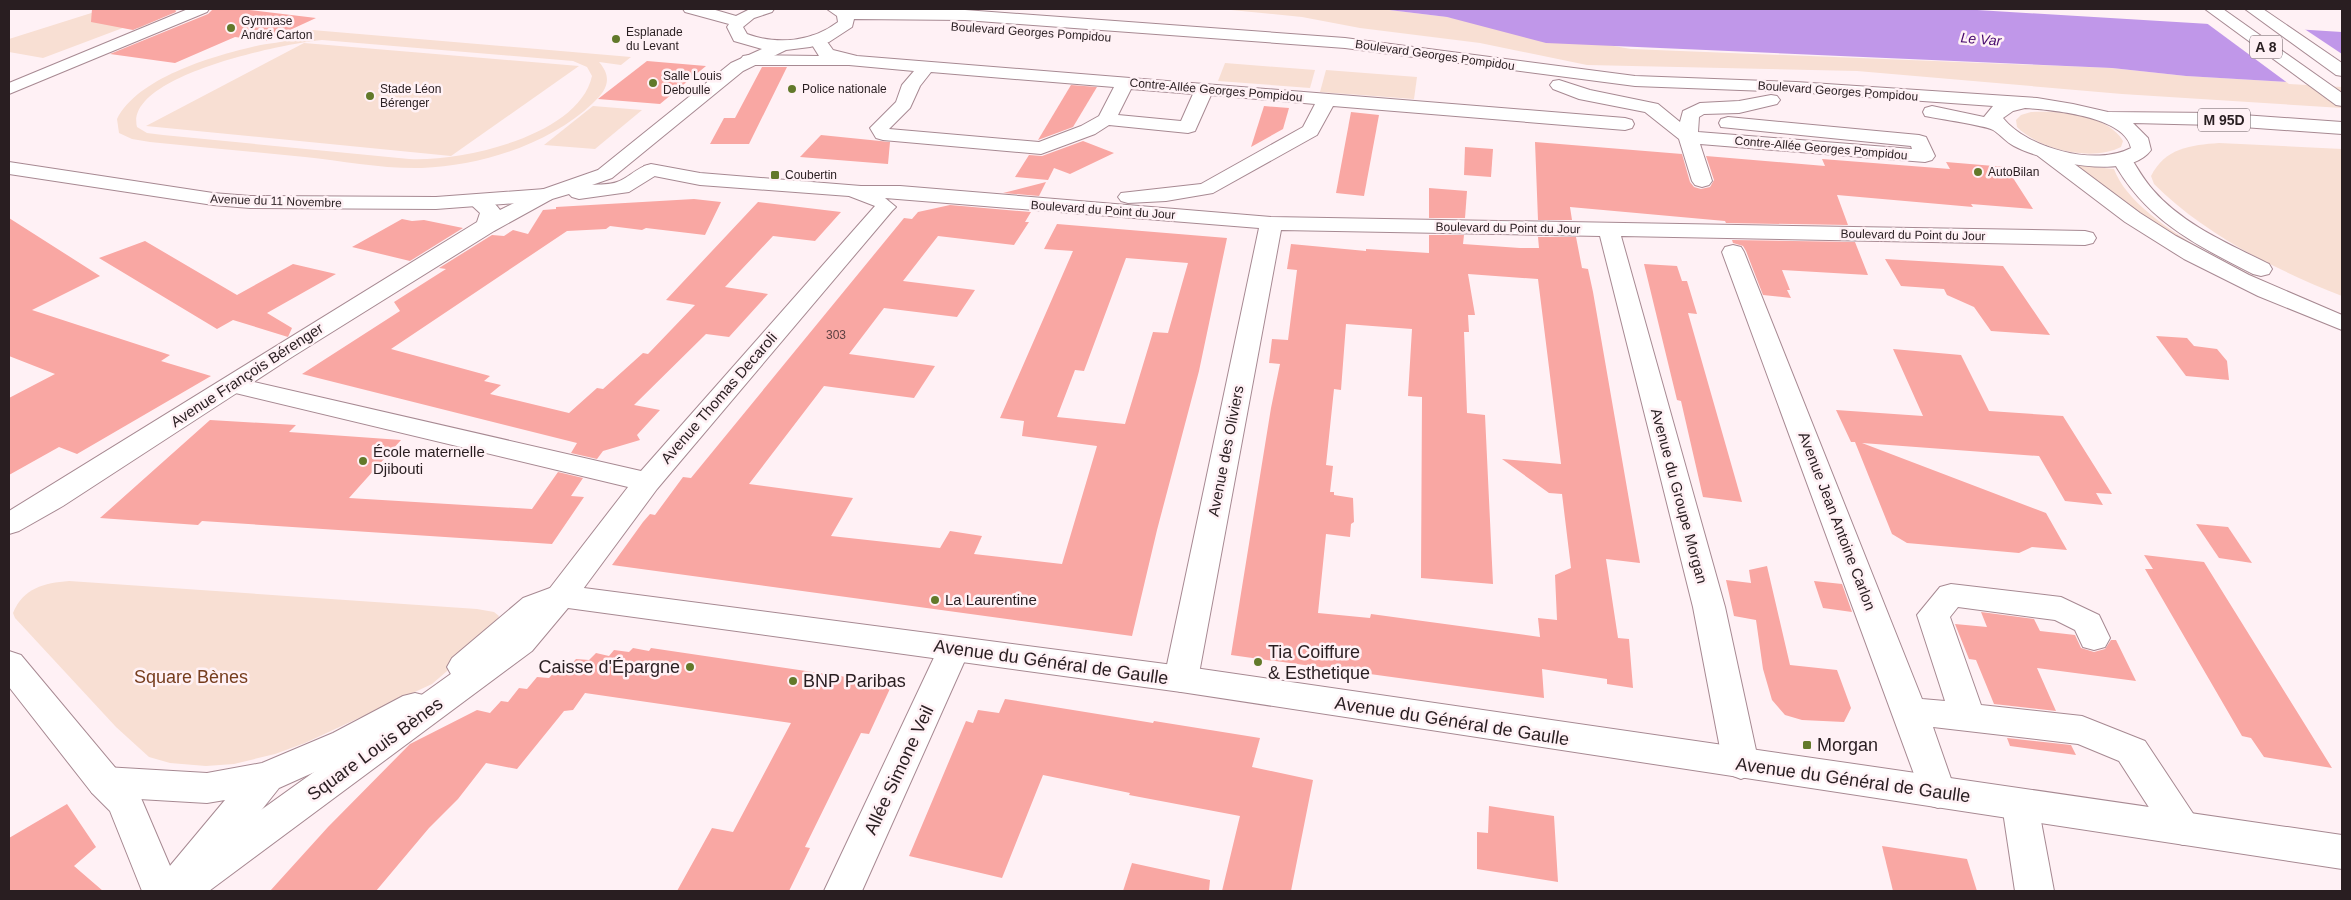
<svg xmlns="http://www.w3.org/2000/svg" width="2351" height="900" font-family="Helvetica,sans-serif">
	<style>
		.green { fill: #f8dfd3; fill-rule: evenodd }
		.water { fill: #c097e9 }
		.pier { fill: #fff1f5 }
		.building { fill: #f9a7a3; fill-rule: evenodd }
		.lines { fill: none; stroke-linecap: round; stroke-linejoin: round }
		.minor-casing { stroke: #a78992; stroke-width: 2 }
		.major-casing { stroke: #a78992; stroke-width: 2 }
		.highway-casing { stroke: #a78992; stroke-width: 2 }
		.minor { fill: #fff; fill-rule: evenodd }
		.major { fill: #fff; fill-rule: evenodd }
		.highway { fill: #fff; fill-rule: evenodd }
		.poi-dot { fill: #62792a; stroke: #fff1f5; stroke-width: 2 }
		.labels { text-anchor: middle; stroke-width: 5; stroke-linejoin: round; paint-order: stroke }
		.far-poi-label { font-size: 12px; fill: #291e21; stroke: #fff1f5; text-anchor: start }
		.far-street-label { font-size: 12px; fill: #291e21; stroke: #fff1f5 }
		.number-label { font-size: 12px; fill: #5d4042 }
		.far-water-label { font-size: 14px; font-style: italic; fill: #46096d; stroke: #fff1f5 }
		.shield { fill: #fff1f5; stroke: #695d61; stroke-width: 1 }
		.shield-label { font-size: 14px; font-weight: bold; fill: #291e21 }
		.street-label { font-size: 15px; fill: #291e21; stroke: #fff1f5 }
		.poi-label { font-size: 15px; fill: #291e21; stroke: #fff1f5; text-anchor: start }
		.near-poi-label { font-size: 18px; fill: #291e21; stroke: #fff1f5; text-anchor: start }
		.near-street-label { font-size: 18px; fill: #291e21; stroke: #fff1f5 }
		.near-park-label { font-size: 18px; fill: #763d1d; stroke: #fff1f5 }
	</style>
	<rect width="100%" height="100%" fill="#fff1f5"/>
	<g class="green">
		<polygon points="104,9 180,9 139,28 128,26 43,58 9,52 9,39"/>
		<polygon points="1221,9 1381,9 1447,17 1631,49 2112,68 2186,76 2342,85 2342,108 2122,94 1857,71 1587,65 1480,43 1360,28 1302,17"/>
		<path d="M312 30 631 57 621 65 599 62C613 78 607 90 593 103 550 144 481 166 422 168 383 169 343 161 305 157 253 152 202 147 150 142L132 139 119 133 117 119C138 78 210 57 252 47 267 43 283 43 298 38 299 38 307 33 312 30ZM322 40 573 61 587 67 592 76C579 136 461 162 409 159L163 135 147 133 137 127C124 75 287 43 322 40Z"/>
		<polygon points="304,43 579,66 451,156 146,126"/>
		<polygon points="1225,63 1315,70 1310,88 1218,81"/>
		<polygon points="1326,70 1417,77 1414,99 1320,92"/>
		<polygon points="593,106 642,110 595,149 544,145"/>
		<path d="M2031 112C2059 111 2107 114 2123 141L2121 147C2092 162 2040 150 2017 127L2016 120 2021 115Z"/>
		<path d="M2219 143 2342 149V296C2276 270 2205 235 2154 184L2151 176C2165 148 2191 145 2219 143Z"/>
		<path d="M2075 165 2114 169C2136 231 2282 290 2342 314V318L2205 255 2136 214Z"/>
		<path d="M69 581 477 609 494 612 499 616 489 635 432 684 305 743 275 754 234 764 206 766 170 763 149 757 116 727 15 618 13 613C23 588 44 583 69 581Z"/>
	</g>
	<polygon class="water" points="1381,9 1961,9 2342,32 2342,85 2186,76 2112,68 1546,43 1447,17"/>
	<polygon class="pier" points="2201,19 2300,26 2342,54 2342,87 2289,84"/>
	<g class="building">
		<polygon points="92,9 175,9 176,12 133,30 91,22"/>
		<polygon points="213,9 241,9 316,18 266,41 235,37 175,63 110,54 208,14"/>
		<polygon points="647,61 706,66 660,104 598,99"/>
		<polygon points="762,67 787,67 749,144 710,144 724,118 735,118"/>
		<polygon points="1071,85 1097,87 1073,127 1038,140"/>
		<polygon points="1264,106 1289,108 1283,129 1251,147"/>
		<polygon points="1351,112 1379,115 1364,196 1336,193"/>
		<polygon points="821,135 890,142 888,164 800,157"/>
		<polygon points="1083,141 1114,153 1070,174 1054,168 1048,180 1015,177 1029,155 1042,156"/>
		<polygon points="1535,142 1682,154 1690,182 1694,187 1701,189 1710,187 1714,180 1706,156 1825,166 1822,159 1950,169 1946,162 2006,167 2033,209 1971,204 1973,207 1837,195 1848,225 1726,223 1725,221 1570,207 1572,220 1538,220"/>
		<polygon points="1465,147 1493,149 1491,177 1464,175"/>
		<polygon points="1046,182 1039,196 1003,193"/>
		<polygon points="1429,188 1467,191 1465,218 1429,218"/>
		<polygon points="694,199 721,202 705,235 646,228 642,230 610,226 606,229 567,231 391,349 490,376 484,381 501,385 490,394 569,413 597,388 603,389 643,353 648,354 695,305 666,300 758,202 841,212 815,241 773,236 725,287 768,294 729,337 706,334 634,405 660,410 637,435 640,440 603,451 597,459 571,453 577,443 302,374 400,311 394,302 446,269 439,268 492,235 504,236 513,230 528,234 543,210 556,209 556,207"/>
		<path d="M950 205 1031 212 1025 222H1029L1014 245 938 236 903 281 975 290 957 317 884 308 849 354 935 366 914 398 824 386 749 484 853 498 831 536 940 548 950 531 982 536 974 554 1062 564 1097 446 1022 436 1024 421 1000 418 1073 251 1044 249 1057 224 1227 238 1199 371 1157 530 1132 636 612 565 643 522 650 514 655 515 683 477 691 478 904 218 912 219 918 212ZM1126 258 1188 263 1168 333 1153 332 1125 424 1057 417 1075 370 1084 371Z"/>
		<polygon points="9,218 100,276 32,310 170,355 161,361 211,376 77,454 59,447 9,475 9,398 55,374 9,356"/>
		<polygon points="402,219 412,221 424,220 463,228 410,261 352,247"/>
		<path d="M1429 235H1464L1463 244 1520 248H1539L1538 237H1576L1582 268 1588 269 1593 292 1640 563 1606 559 1618 638 1629 639 1633 688 1607 684V679L1542 669 1544 698 1231 655 1271 408 1280 364 1269 363 1272 339 1288 340 1297 270 1287 269 1291 244 1366 251V249L1429 253ZM1468 274 1538 279 1561 464 1502 459 1549 493 1562 494 1571 568 1555 575 1557 620 1538 618 1540 637 1371 614 1370 618 1318 613 1326 534 1350 537 1351 524 1354 522 1353 498 1334 495V492H1330L1333 466 1326 465 1334 389 1341 390 1346 324 1412 329 1408 396 1422 397 1421 578 1493 584 1485 415 1467 413 1464 332H1469L1468 315H1475Z"/>
		<polygon points="1732,240 1855,242 1868,275 1782,270 1790,290 1787,290 1791,298 1763,295 1746,251 1743,246 1733,243"/>
		<polygon points="145,241 237,295 293,264 336,274 267,313 292,328 288,337 233,320 217,329 99,258"/>
		<polygon points="1885,259 2003,266 2050,335 1991,331 1974,307 1947,295 1944,289 1901,286"/>
		<polygon points="1644,264 1677,266 1682,281 1687,281 1697,314 1688,313 1742,502 1703,497 1681,401 1677,400"/>
		<polygon points="2156,336 2187,338 2194,346 2217,349 2227,361 2229,380 2186,376"/>
		<polygon points="1893,349 1961,355 1989,411 2063,416 2112,494 2096,493 2103,505 2065,501 2039,456 1862,443 2046,513 2067,550 2032,547 2019,553 1907,543 1892,534 1855,442 1851,442 1836,410 1923,416"/>
		<polygon points="210,420 296,425 289,432 401,440 349,498 532,509 558,472 583,478 571,496 584,497 552,544 202,521 198,525 100,518"/>
		<polygon points="2196,524 2228,527 2252,563 2219,558"/>
		<polygon points="2144,555 2204,562 2332,768 2264,757 2251,738 2242,736 2145,569 2153,569"/>
		<polygon points="1767,566 1790,665 1837,670 1851,708 1844,722 1802,720 1785,715 1772,700 1763,669 1756,620 1734,616 1726,580 1751,583 1749,570"/>
		<polygon points="1814,581 1842,584 1852,612 1823,608"/>
		<polygon points="1981,612 2034,619 2040,631 2075,635 2081,648 2094,652 2105,649 2111,640 2116,640 2136,681 2037,668 2056,711 1994,704 1976,660 1969,659 1955,624 1987,627"/>
		<polygon points="633,648 649,651 651,648 860,679 863,675 894,680 869,734 861,733 805,847 810,848 789,891 677,891 712,828 733,832 791,723 585,693 573,710 564,711 517,769 486,763 458,799 429,828 376,891 270,891 328,827 410,744 477,710 490,713 501,701 508,702 519,688 527,689 537,677 549,678 558,668 568,668 576,659 589,660 596,653 609,656 614,650 629,652"/>
		<polygon points="1005,699 1153,723 1154,721 1260,738 1252,767 1313,780 1291,891 1222,891 1240,816 1129,795 1130,793 1043,775 1002,878 909,856 966,721 973,723 978,710 999,713"/>
		<polygon points="2007,738 2071,745 2076,755 2010,746"/>
		<polygon points="67,804 96,847 74,866 103,891 9,891 9,838"/>
		<polygon points="1489,806 1554,816 1558,882 1477,869 1477,832 1488,833"/>
		<polygon points="1882,846 1967,859 1977,891 1893,891"/>
		<polygon points="1132,863 1210,880 1209,891 1123,891"/>
	</g>
	<g class="lines">
		<g class="minor-casing">
			<g id="minor">
				<polygon points="188,9 209,9 207,12 9,94 9,83"/>
				<path d="M817 35 823 36 833 50 857 56 1625 118 1632 120 1634 124 1632 128 1625 130 1333 106 1317 135 1213 193 1166 201 1128 203 1121 201 1118 197 1121 193 1201 184 1303 127 1315 104 1211 95 1195 131 1188 133 1109 125 1095 134 1041 154 883 140 876 138 870 128 896 102 902 85 914 71 849 65H749L743 64 740 60 743 56 749 55 819 56 809 40 811 36ZM931 72 1114 87 1099 116 1081 126 1039 142 889 129 910 108 920 86ZM1131 89 1193 94 1181 121 1118 115Z"/>
				<polygon points="1559,80 1590,90 1658,104 1680,122 1683,111 1700,103 1739,101 1771,95 1777,96 1780,100 1777,104 1739,113 1704,114 1699,117 1698,132 1912,149 1911,146 1721,127 1719,123 1721,119 1728,117 1919,135 1926,137 1935,156 1932,160 1925,162 1700,144 1712,181 1709,185 1702,187 1695,185 1692,181 1679,139 1645,112 1579,99 1553,89 1550,85 1553,81"/>
				<polygon points="9,162 213,193 250,196 436,197 545,189 552,191 555,195 552,199 545,201 436,209 250,208 213,205 9,174"/>
				<polygon points="651,164 700,173 861,186 900,186 1271,217 2085,231 2093,233 2096,238 2093,243 2085,245 1621,236 1725,607 1759,764 1754,774 1741,779 1728,774 1723,764 1693,607 1600,236 1281,230 1198,679 1193,688 1181,692 1169,688 1164,679 1259,228 885,198 896,207 892,211 657,489 572,604 545,614 476,676 464,680 452,676 447,667 452,658 523,598 550,588 628,487 223,390 219,385 223,380 232,377 641,471 875,206 849,196 700,185 644,174 641,170 644,166"/>
				<polygon points="1733,245 1741,247 1744,252 1922,699 1945,701 1917,615 1940,587 1951,584 2061,597 2099,615 2110,638 2105,647 2094,650 2083,647 2075,630 2055,620 1958,607 1950,617 1981,705 2082,716 2145,741 2196,818 2202,829 2196,840 2183,845 2170,840 2119,761 2078,744 1933,727 1956,793 1951,804 1938,808 1925,804 1722,252 1725,247"/>
				<polygon points="954,637 966,640 970,649 862,891 824,891 938,649 942,640"/>
				<polygon points="415,693 427,696 432,706 427,716 357,753 279,788 197,891 153,891 159,879 225,800 207,803 105,797 92,793 87,782 92,771 105,767 207,773 262,763 333,733 403,696"/>
				<polygon points="2020,789 2033,794 2038,805 2054,891 2015,891 2002,805 2007,794"/>
			</g>
		</g>
		<g class="major-casing">
			<g id="major">
				<path d="M683 9H712L736 16 750 9H774L772 12 754 18 743 27 747 34C777 45 812 42 838 22L837 16 827 9 965 10 1345 38 1635 76 1796 82 2037 98 2073 104 2108 112 2215 113 2342 122V134L2215 125 2133 123 2148 138 2151 150C2128 182 2042 161 2014 146 2006 142 2000 134 1993 130 1984 125 1939 119 1925 116L1923 112 1925 108 1932 106 1984 117 1993 106 1796 92 1635 86 1345 48 965 20 854 19 852 27 829 42 810 47 786 50 743 71 612 178 592 185C600 184 610 185 617 182 632 177 641 161 658 166L661 170 658 174 629 192 579 199 572 197 569 194 552 199 494 231 292 357 63 506 19 531 9 534V511L477 222 480 213 466 200 469 196C481 192 493 200 500 210L538 191 598 170 731 63 762 49 734 41 727 27 729 24 685 12ZM2025 108C2051 110 2125 116 2131 148 2095 167 2027 148 2003 118L2013 111Z"/>
				<polygon points="561,585 1181,666 2342,835 2342,869 1181,692 568,608 532,651 209,891 142,891 110,811 92,793 9,687 9,651 21,655 118,771 138,791 173,873 508,633 550,588"/>
			</g>
		</g>
		<g class="highway-casing">
			<g id="highway">
				<polygon points="2205,9 2223,9 2342,93 2342,106 2336,105"/>
				<polygon points="2245,9 2263,9 2342,63 2342,76 2336,75"/>
				<polygon points="2045,146 2065,157 2140,213 2176,236 2249,275 2342,315 2342,330 2258,296 2184,259 2125,222 2038,156 2035,152 2038,148"/>
				<path d="M2122 153 2129 155C2137 167 2143 179 2153 190 2182 224 2229 244 2269 264L2272 269 2269 274 2261 276 2253 274C2194 244 2144 219 2112 159L2115 155Z"/>
			</g>
		</g>
		<use href="#minor" class="minor"/>
		<use href="#major" class="major"/>
		<use href="#highway" class="highway"/>
	</g>
	<g class="poi-dot">
		<circle cx="231" cy="28" r="5"/>
		<circle cx="616" cy="39" r="5"/>
		<circle cx="653" cy="83" r="5"/>
		<circle cx="792" cy="89" r="5"/>
		<circle cx="370" cy="96" r="5"/>
		<circle cx="1978" cy="172" r="5"/>
		<rect x="770" y="170" width="10" height="10" rx="2.5"/>
		<circle cx="363" cy="461" r="5"/>
		<circle cx="935" cy="600" r="5"/>
		<circle cx="1258" cy="662" r="5"/>
		<circle cx="690" cy="667" r="5"/>
		<circle cx="793" cy="681" r="5"/>
		<rect x="1802" y="740" width="10" height="10" rx="2.5"/>
	</g>
	<g class="labels">
		<g class="far-poi-label">
			<text x="241" y="25">Gymnase<tspan x="241" dy="14">André Carton</tspan></text>
			<text x="626" y="36">Esplanade<tspan x="626" dy="14">du Levant</tspan></text>
			<text x="663" y="80">Salle Louis<tspan x="663" dy="14">Deboulle</tspan></text>
			<text x="380" y="93">Stade Léon<tspan x="380" dy="14">Bérenger</tspan></text>
			<text x="802" y="93">Police nationale</text>
			<text x="1988" y="176">AutoBilan</text>
			<text x="785" y="179">Coubertin</text>
		</g>
		<g class="far-street-label">
			<text transform="translate(1031 32) rotate(4)" y="4">Boulevard Georges Pompidou</text>
			<text transform="translate(1435 55) rotate(8)" y="4">Boulevard Georges Pompidou</text>
			<text transform="translate(1216 90) rotate(5)" y="4">Contre-Allée Georges Pompidou</text>
			<text transform="translate(1838 91) rotate(4)" y="4">Boulevard Georges Pompidou</text>
			<text transform="translate(1821 148) rotate(5)" y="4">Contre-Allée Georges Pompidou</text>
			<text transform="translate(276 201) rotate(2)" y="4">Avenue du 11 Novembre</text>
			<text transform="translate(1103 210) rotate(4)" y="4">Boulevard du Point du Jour</text>
			<text transform="translate(1508 228) rotate(1)" y="4">Boulevard du Point du Jour</text>
			<text transform="translate(1913 235) rotate(1)" y="4">Boulevard du Point du Jour</text>
		</g>
		<g class="number-label">
			<text x="836" y="339">303</text>
		</g>
		<g class="far-water-label">
			<text transform="translate(1981 39) rotate(5)" y="5">Le Var</text>
		</g>
		<g class="shield">
			<rect x="2250" y="35.5" width="32" height="23" rx="4"/>
			<rect x="2198" y="108.5" width="52" height="23" rx="4"/>
		</g>
		<g class="shield-label">
			<text x="2266" y="52">A 8</text>
			<text x="2224" y="125">M 95D</text>
		</g>
		<g class="street-label">
			<text transform="translate(247 375) rotate(-33)" y="5">Avenue François Bérenger</text>
			<text transform="translate(719 398) rotate(-49)" y="5">Avenue Thomas Decaroli</text>
			<text transform="translate(1226 451) rotate(-79)" y="5">Avenue des Oliviers</text>
			<text transform="translate(1679 496) rotate(75)" y="5">Avenue du Groupe Morgan</text>
			<text transform="translate(1837 521) rotate(69)" y="5">Avenue Jean Antoine Carlon</text>
		</g>
		<g class="poi-label">
			<text x="373" y="457">École maternelle<tspan x="373" dy="17">Djibouti</tspan></text>
			<text x="945" y="605">La Laurentine</text>
		</g>
		<g class="near-poi-label">
			<text x="1268" y="658">Tia Coiffure<tspan x="1268" dy="21">&amp; Esthetique</tspan></text>
			<text x="680" y="673" text-anchor="end">Caisse d'Épargne</text>
			<text x="803" y="687">BNP Paribas</text>
			<text x="1817" y="751">Morgan</text>
		</g>
		<g class="near-street-label">
			<text transform="translate(1051 662) rotate(8)" y="6">Avenue du Général de Gaulle</text>
			<text transform="translate(1452 721) rotate(9)" y="6">Avenue du Général de Gaulle</text>
			<text transform="translate(375 749) rotate(-36)" y="6">Square Louis Bènes</text>
			<text transform="translate(899 770) rotate(-65)" y="6">Allée Simone Veil</text>
			<text transform="translate(1853 780) rotate(8)" y="6">Avenue du Général de Gaulle</text>
		</g>
		<g class="near-park-label">
			<text x="191" y="683">Square Bènes</text>
		</g>
	</g>
	<rect width="2351" height="900" fill="none" stroke="#291e21" stroke-width="20"/>
</svg>
